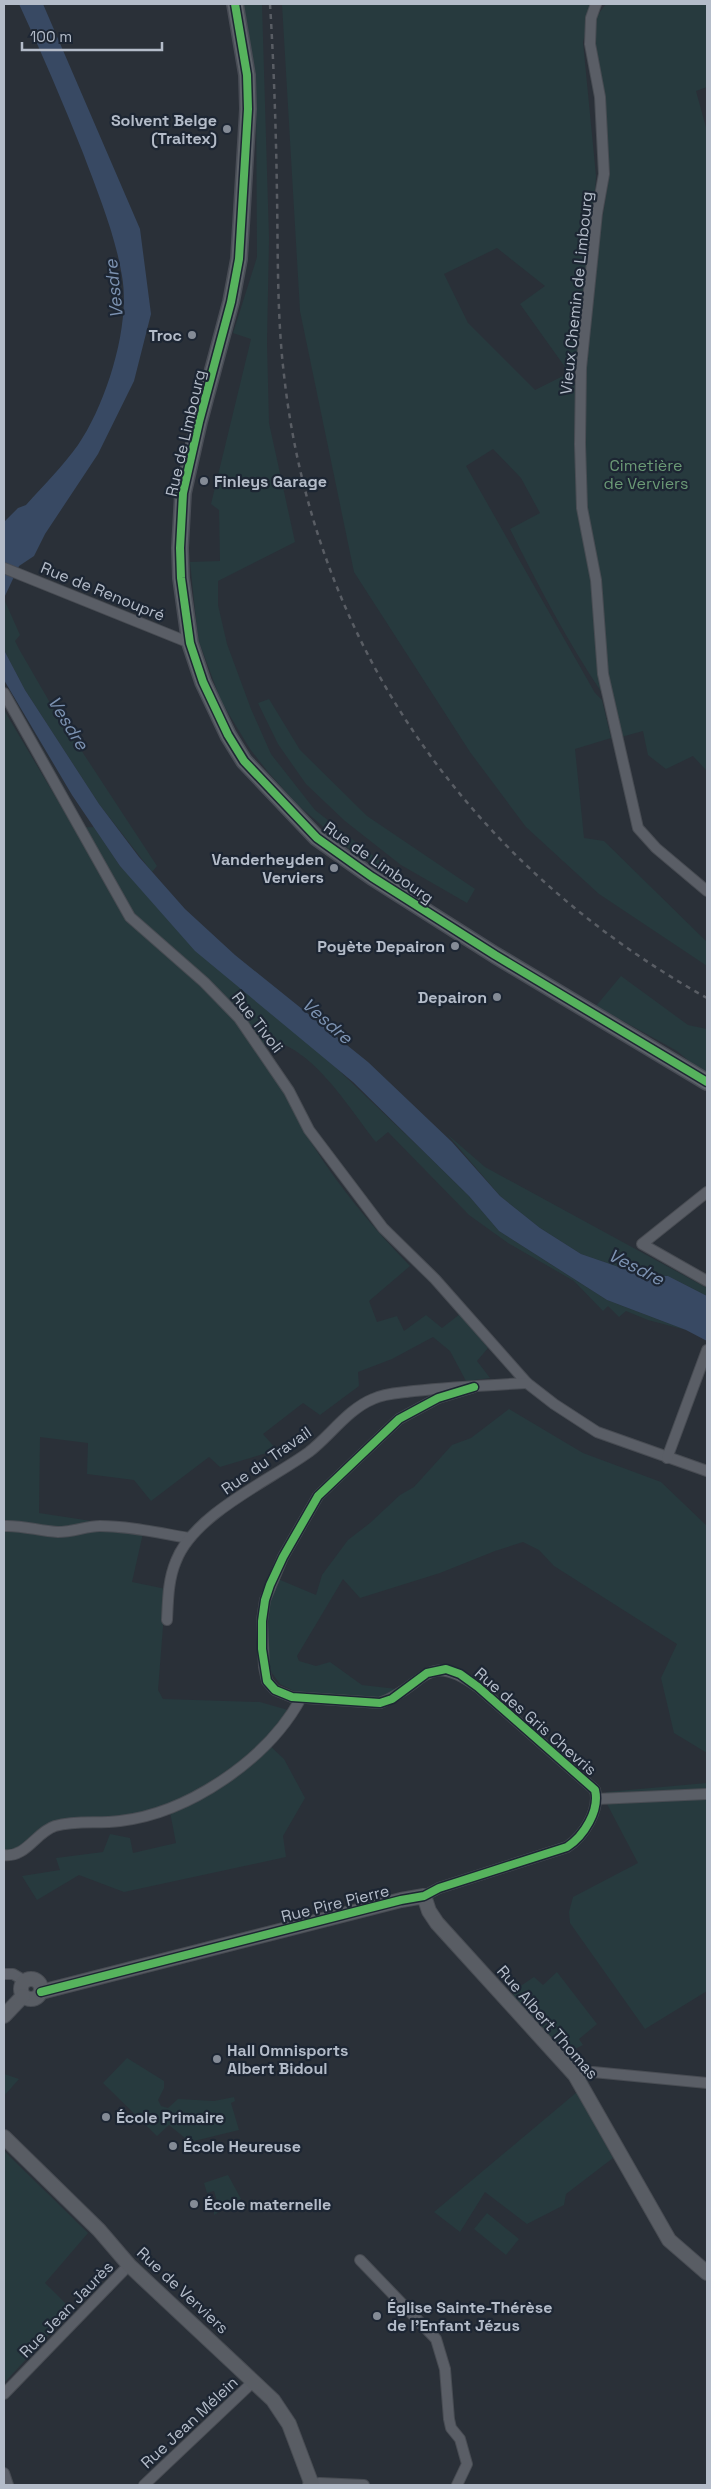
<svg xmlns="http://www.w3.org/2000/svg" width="711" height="2489" font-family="'Space Grotesk',sans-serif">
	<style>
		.green { fill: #273a3e }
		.water { fill: #384963 }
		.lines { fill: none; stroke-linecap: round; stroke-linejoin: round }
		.street-casing { stroke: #484c53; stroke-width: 12 }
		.secondary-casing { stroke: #484c53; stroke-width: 16 }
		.primary-casing { stroke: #484c55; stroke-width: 18 }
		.street { stroke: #5a5e66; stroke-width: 10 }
		.secondary { stroke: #595d64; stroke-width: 14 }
		.primary { stroke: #5c6168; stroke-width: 15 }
		.rail { stroke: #595d64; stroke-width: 2.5; stroke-dasharray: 5 5; stroke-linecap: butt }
		.cycleway-casing { stroke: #1d2633; stroke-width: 11 }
		.cycleway { stroke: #56b35d; stroke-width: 8 }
		.poi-dot { fill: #848b96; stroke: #1d2633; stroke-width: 2 }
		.labels { text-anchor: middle; stroke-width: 4.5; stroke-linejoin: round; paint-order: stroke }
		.poi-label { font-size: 16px; font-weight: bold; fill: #b4bcc9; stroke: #1d2633; text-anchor: start }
		.street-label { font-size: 16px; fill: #b4bcc9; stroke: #1d2633 }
		.park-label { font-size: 16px; fill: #6b9a76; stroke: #1d2633 }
		.water-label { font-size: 18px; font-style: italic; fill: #7c92b1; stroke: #1d2633 }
	</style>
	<rect width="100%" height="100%" fill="#2a3038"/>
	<g class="green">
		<polygon points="242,4 262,4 269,238 267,343 269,423 295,542 218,581 218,605 227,644 251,709 271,754 315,810 395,873 394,877 349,849 298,805 268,772 250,749 221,701 198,639 190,562 220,561 219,510 211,504 251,339 233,333 257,257 256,75"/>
		<path d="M282 4H595L591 10 583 42 596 176 593 230 580 316 576 369 565 367 520 304 545 286 497 248 444 274 468 323 535 390 563 376 577 386 575 448 580 519 592 579 602 693C567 641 538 585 510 529L540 513 521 478 493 449 466 466 595 693 602 700 611 738 575 749 584 838 604 841 707 942V966L599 894 526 827 470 752 354 572 300 311Z"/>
		<polygon points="606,4 707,4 707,87 696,91 707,131 707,771 693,756 666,769 648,755 643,731 621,737 606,676 586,506 584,443 585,365 597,251 610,172 594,47 597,16"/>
		<polygon points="4,599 20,635 15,641 19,649 49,701 157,866 152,872 99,804 25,690 4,650"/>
		<polygon points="269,699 300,750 367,816 475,889 467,903 401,865 345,821 306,784 278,744 258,703"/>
		<path d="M4 710 74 828 94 827 120 866 277 1017 327 1059 421 1149 469 1196 499 1231 607 1300 686 1330 648 1320 626 1311 619 1317 608 1306 603 1311 574 1281 508 1243 469 1215 388 1132 376 1142C348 1107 311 1043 263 1039 290 1126 348 1202 410 1266L369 1301 377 1322 397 1316 404 1331 426 1315 442 1328 460 1314 488 1348 477 1361 490 1378 466 1381 450 1351 433 1337 392 1359 358 1372 359 1386 320 1415 303 1403 263 1434 277 1450 220 1467 209 1457 151 1501 134 1480 87 1474 88 1443 40 1437 39 1513 144 1529 132 1582 166 1589 158 1690 163 1699 260 1702 288 1710 273 1731 238 1765 198 1793 139 1816 71 1820 11 1852 4 1851Z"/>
		<polygon points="621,976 688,1025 707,1029 707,1076 677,1051 596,1006"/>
		<polygon points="447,1134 485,1167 707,1288 707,1296 668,1276 642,1275 581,1254 540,1228 500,1196"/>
		<polygon points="509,1409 583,1453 661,1482 707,1526 707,1753 674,1733 661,1678 677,1644 554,1566 539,1550 523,1542 495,1551 440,1573 360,1598 343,1579 297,1656 299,1661 316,1666 330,1662 362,1685 397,1689 378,1700 298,1693 280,1684 269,1669 266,1644 268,1605 278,1579 316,1595 322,1575 348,1540 370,1523 400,1495 414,1487 452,1445 471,1438"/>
		<path d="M269 1745 284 1759 305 1798 283 1836 286 1857 124 1892 79 1875 37 1900 22 1876 60 1870 56 1858 103 1852 110 1834 130 1838 133 1853 176 1843 170 1812C212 1795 236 1776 269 1745Z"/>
		<polygon points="707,1783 707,1991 645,2029 570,1923 569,1912 573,1897 638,1863 607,1804 606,1792"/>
		<polygon points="557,1972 597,2024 579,2039 583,2045 567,2053 512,1996 522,1985 534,1977 543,1985"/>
		<polygon points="127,2058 164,2081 164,2088 158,2100 161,2106 168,2108 178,2099 214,2101 234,2097 235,2101 231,2103 239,2130 190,2142 169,2125 157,2136 103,2083"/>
		<polygon points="4,2074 19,2079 4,2096"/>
		<polygon points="577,2092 613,2158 566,2194 564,2205 527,2224 485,2192 460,2232 434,2212"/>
		<polygon points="4,2151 88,2233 45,2283 72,2310 4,2383"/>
		<polygon points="228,2175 241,2199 214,2215 214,2210 219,2208 214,2191 207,2193 204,2183"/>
		<polygon points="487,2213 519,2239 506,2255 474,2229"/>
	</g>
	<g class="water">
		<path d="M19 4H43L140 229 151 314 134 381 98 454 45 534 34 556 19 566 4 598V522L18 508 26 505C43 486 63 466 78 445 106 404 131 326 122 276 115 234 98 193 83 153 63 103 42 53 19 4Z"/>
		<polygon points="4,650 25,690 99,804 139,857 185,909 235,955 368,1062 452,1142 500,1196 540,1228 581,1254 642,1275 668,1276 707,1296 707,1341 686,1330 607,1300 499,1231 469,1196 353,1082 195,951 120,866 72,795 4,680"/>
	</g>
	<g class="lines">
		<g class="street-casing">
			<g id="street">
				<polyline points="596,4 591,18 590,44 600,97 604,174 597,213 581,368 580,444 582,508 596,580 603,674 638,828 656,848 707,891"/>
				<polyline points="4,568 190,643"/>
				<polyline points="4,693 130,917 204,982 239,1018 289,1091 309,1130 383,1228 435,1279 527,1383 554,1404 597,1432 707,1471"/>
				<polyline points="707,1192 642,1244 707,1281"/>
				<polyline points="667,1458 707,1350"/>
				<path d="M4 1526C22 1525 39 1531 58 1532 74 1532 86 1526 100 1526 130 1526 159 1533 189 1538"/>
				<path d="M167 1620C168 1600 168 1580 176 1561 194 1514 269 1481 309 1452 330 1436 348 1409 373 1399 385 1393 400 1393 414 1391 451 1387 489 1385 527 1383"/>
				<polyline points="597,1799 707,1794"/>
				<path d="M4 1855C26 1858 36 1832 55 1826 77 1820 98 1824 120 1821 189 1813 268 1759 301 1698"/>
				<path d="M424 1896 439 1888 567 1847C584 1836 600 1810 595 1790L478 1687C425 1649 426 1686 380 1703L292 1697 275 1690 267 1681 264 1667 262 1621 265 1600 283 1557 318 1496 399 1419 438 1398 474 1387"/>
				<polyline points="4,1974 13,1974 25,1981"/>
				<polyline points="575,2075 593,2072 707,2083"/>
				<polyline points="360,2260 436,2339 445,2369 449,2419 451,2428 460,2439 467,2464 457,2485"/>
				<polyline points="4,2394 129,2265"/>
				<polyline points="4,2473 8,2485"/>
				<polyline points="144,2485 254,2381"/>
				<polyline points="308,2485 320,2483 364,2485"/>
			</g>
		</g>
		<g class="secondary-casing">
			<g id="secondary">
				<circle cx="31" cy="1989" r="10"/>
				<polyline points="41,1992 401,1900 424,1896 429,1911 437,1923 575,2075 669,2240 707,2273"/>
				<polyline points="4,2016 23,1996"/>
				<polyline points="4,2137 99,2230 129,2265 273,2400 289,2424 312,2485"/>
			</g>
		</g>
		<g class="primary-casing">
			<polyline id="primary" points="235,4 247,75 248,109 239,259 231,302 199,422 183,493 180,548 181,578 190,643 203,682 228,735 244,761 317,838 372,877 495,955 707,1082"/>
		</g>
		<use href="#street" class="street"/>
		<use href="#secondary" class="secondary"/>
		<use href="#primary" class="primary"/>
		<path class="rail" d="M270 4C274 68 276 131 277 195 278 255 277 316 284 375 314 646 471 866 707 998"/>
		<g class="cycleway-casing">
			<g id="cycleway">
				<polyline points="235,4 247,75 248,109 239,259 231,302 199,422 183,493 180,548 181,578 190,643 203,682 228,735 244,761 317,838 372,877 495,955 707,1082"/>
				<path d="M41 1992 401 1900 424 1896 439 1888 567 1847C584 1836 600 1810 595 1790L478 1687 460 1674 446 1669 427 1673 392 1699 380 1703 292 1697 275 1690 267 1681 262 1649V1621L265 1600 270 1585 283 1557 318 1496 399 1419 438 1398 474 1387"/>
			</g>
		</g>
		<use href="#cycleway" class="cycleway"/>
	</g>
	<g class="poi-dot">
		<circle cx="227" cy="129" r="5"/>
		<circle cx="192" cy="335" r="5"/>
		<circle cx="204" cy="481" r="5"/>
		<circle cx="334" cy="868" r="5"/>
		<circle cx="455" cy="946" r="5"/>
		<circle cx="497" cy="997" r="5"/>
		<circle cx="217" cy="2059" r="5"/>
		<circle cx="106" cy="2117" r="5"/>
		<circle cx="173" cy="2146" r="5"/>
		<circle cx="194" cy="2204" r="5"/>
		<circle cx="377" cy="2316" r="5"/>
	</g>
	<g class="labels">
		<g class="poi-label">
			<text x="217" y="126" text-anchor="end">Solvent Belge<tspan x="217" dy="18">(Traitex)</tspan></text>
			<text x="182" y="341" text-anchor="end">Troc</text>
			<text x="214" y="487">Finleys Garage</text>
			<text x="324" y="865" text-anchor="end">Vanderheyden<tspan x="324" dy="18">Verviers</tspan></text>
			<text x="445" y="952" text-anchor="end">Poyète Depairon</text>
			<text x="487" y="1003" text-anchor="end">Depairon</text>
			<text x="227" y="2056">Hall Omnisports<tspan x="227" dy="18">Albert Bidoul</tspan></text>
			<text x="116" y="2123">École Primaire</text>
			<text x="183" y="2152">École Heureuse</text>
			<text x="204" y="2210">École maternelle</text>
			<text x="387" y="2313">Église Sainte-Thérèse<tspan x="387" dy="18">de l'Enfant Jézus</tspan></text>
		</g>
		<g class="street-label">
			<text transform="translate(576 293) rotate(-84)" y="6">Vieux Chemin de Limbourg</text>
			<text transform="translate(185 433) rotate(-77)" y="6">Rue de Limbourg</text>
			<text transform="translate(103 591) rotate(22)" y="6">Rue de Renoupré</text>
			<text transform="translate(379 862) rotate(35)" y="6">Rue de Limbourg</text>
			<text transform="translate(258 1022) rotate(52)" y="6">Rue Tivoli</text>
			<text transform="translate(266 1460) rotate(-35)" y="6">Rue du Travail</text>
			<text transform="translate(536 1721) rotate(41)" y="6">Rue des Gris Chevris</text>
			<text transform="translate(335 1903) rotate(-14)" y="6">Rue Pire Pierre</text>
			<text transform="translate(548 2022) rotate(49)" y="6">Rue Albert Thomas</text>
			<text transform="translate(183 2290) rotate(43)" y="6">Rue de Verviers</text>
			<text transform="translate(66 2309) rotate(-46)" y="6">Rue Jean Jaurès</text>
			<text transform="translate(189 2422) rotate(-43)" y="6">Rue Jean Mélein</text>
		</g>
		<g class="park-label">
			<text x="646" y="471">Cimetière<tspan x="646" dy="18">de Verviers</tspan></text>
		</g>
		<g class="water-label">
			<text transform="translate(114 289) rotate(-96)" y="6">Vesdre</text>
			<text transform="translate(68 723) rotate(58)" y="6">Vesdre</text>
			<text transform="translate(327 1021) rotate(41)" y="6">Vesdre</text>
			<text transform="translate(636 1267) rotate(27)" y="6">Vesdre</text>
		</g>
	</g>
	<rect width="711" height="2489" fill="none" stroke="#b4bcc9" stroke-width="10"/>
	<path d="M22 42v8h140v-8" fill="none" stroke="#b4bcc9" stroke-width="2.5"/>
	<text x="30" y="42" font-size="15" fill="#b4bcc9" stroke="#1d2633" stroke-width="4" paint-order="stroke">100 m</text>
</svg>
